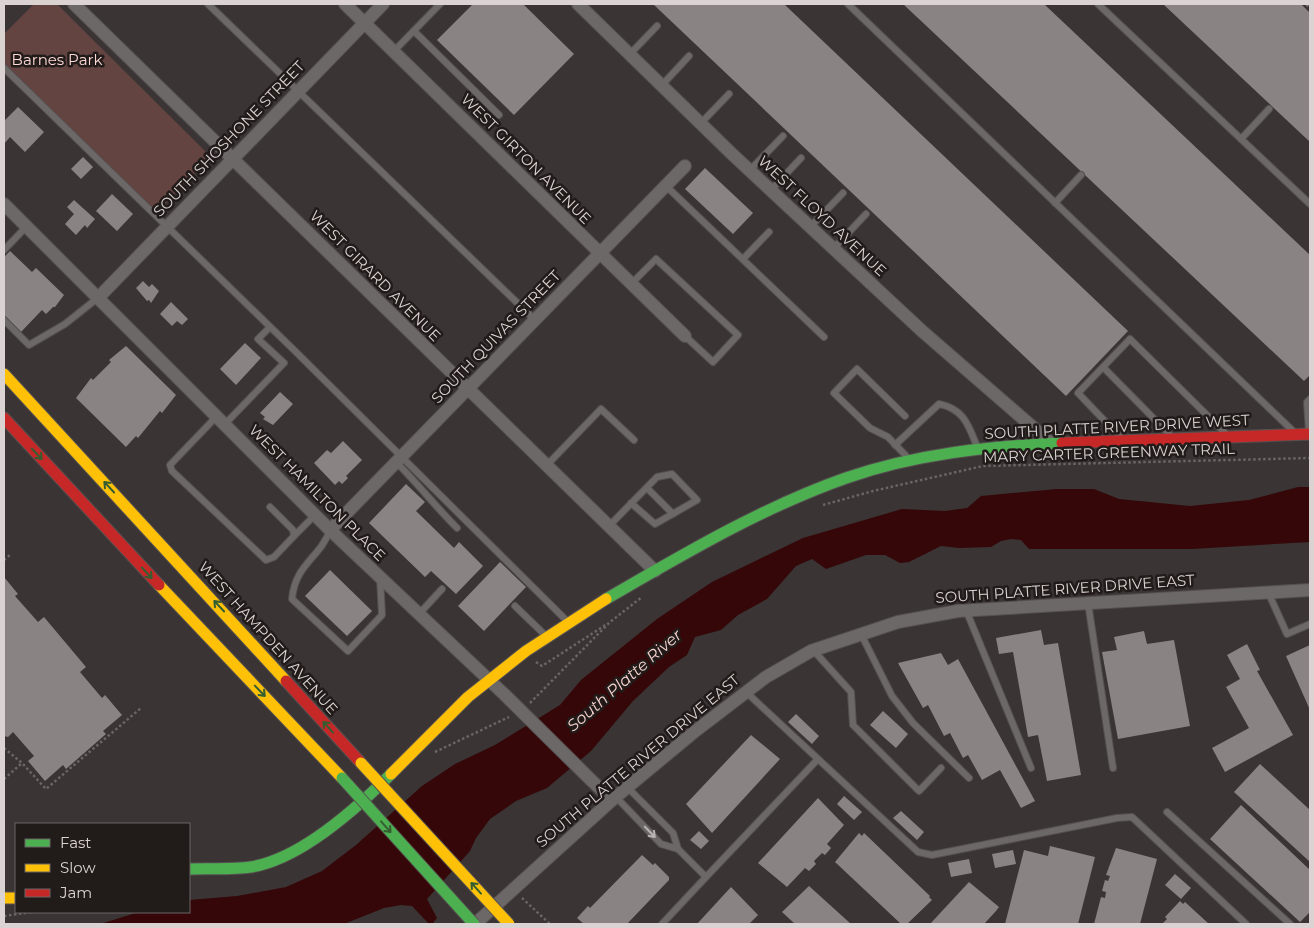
<svg xmlns="http://www.w3.org/2000/svg" width="1314" height="928" font-family="Montserrat,sans-serif">
	<style>
		.green { fill: #644440 }
		.water { fill: #350708 }
		.building { fill: #898483 }
		.lines { fill: none; stroke-linecap: round; stroke-linejoin: round }
		.lane-casing { stroke: #565050; stroke-width: 8 }
		.street-casing { stroke: #565050; stroke-width: 14 }
		.fast-casing { stroke: #565050; stroke-width: 13 }
		.slow-casing { stroke: #565050; stroke-width: 13 }
		.jam-casing { stroke: #565050; stroke-width: 13 }
		.path { stroke: #6a6665; stroke-width: 2.5; stroke-dasharray: 2.5 2.5; stroke-linecap: butt }
		.lane { stroke: #6d6868; stroke-width: 6 }
		.street { stroke: #6d6868; stroke-width: 12 }
		.fast { stroke: #4caf50; stroke-width: 11 }
		.slow { stroke: #ffc107; stroke-width: 11 }
		.jam { stroke: #c62828; stroke-width: 11 }
		.rail { stroke: #747070; stroke-width: 4; stroke-dasharray: 2.5 5; stroke-linecap: butt }
		.street-bridge-casing { stroke: #565050; stroke-width: 14; stroke-linecap: butt }
		.fast-bridge-casing { stroke: #565050; stroke-width: 13; stroke-linecap: butt }
		.slow-bridge-casing { stroke: #565050; stroke-width: 13; stroke-linecap: butt }
		.street-bridge { stroke: #6d6868; stroke-width: 12 }
		.fast-bridge { stroke: #4caf50; stroke-width: 11 }
		.slow-bridge { stroke: #ffc107; stroke-width: 11 }
		.oneway { stroke: #345e32 }
		.oneway2 { stroke: #bab3b2 }
		.labels { text-anchor: middle; stroke-width: 5; stroke-linejoin: round; paint-order: stroke }
		.park-label { font-size: 15px; fill: #ffd9d4; stroke: #211b1a }
		.street-label { font-size: 15px; fill: #dbd3d2; stroke: #211b1a }
		.water-label { font-size: 16px; font-style: italic; fill: #f9d4cf; stroke: #211b1a }
	</style>
	<rect width="100%" height="100%" fill="#3a3434"/>
	<polygon class="green" points="34,4 57,4 211,157 155,214 4,64 4,34"/>
	<polygon class="water" points="1298,487 1310,487 1310,542 1192,549 1029,549 1021,540 1011,539 1001,541 991,547 959,548 941,546 909,562 900,563 885,555 866,555 826,569 812,559 796,566 767,599 738,615 721,630 695,637 687,655 669,667 633,701 591,751 547,788 516,801 490,819 476,838 470,851 427,899 437,918 432,924 429,924 412,906 401,905 384,908 344,924 100,924 139,912 189,912 189,900 237,896 286,887 322,871 356,845 422,786 455,764 495,745 560,705 581,680 657,619 712,582 803,538 902,509 945,511 967,508 981,496 1002,494 1057,489 1094,489 1119,499 1190,506 1249,500"/>
	<g class="building">
		<polygon points="473,4 523,4 574,54 514,115 437,40"/>
		<polygon points="653,4 784,4 1128,331 1066,396"/>
		<polygon points="903,4 1044,4 1310,255 1310,375 1304,381"/>
		<polygon points="1163,4 1301,4 1310,13 1310,142"/>
		<polygon points="18,107 44,132 25,152 10,137 4,144 4,121"/>
		<polygon points="83,157 93,167 81,179 71,169"/>
		<polygon points="705,168 753,213 733,234 685,189"/>
		<polygon points="112,194 133,214 117,231 96,211"/>
		<polygon points="74,200 95,219 87,228 85,225 76,235 65,224 74,214 67,207"/>
		<polygon points="10,251 32,272 36,268 64,295 55,307 53,307 46,314 42,310 21,332 4,316 4,257"/>
		<polygon points="143,281 149,287 152,284 159,291 151,303 149,300 147,301 136,288"/>
		<polygon points="171,302 188,319 182,325 177,321 172,326 160,314"/>
		<polygon points="245,343 261,358 236,385 220,369"/>
		<polygon points="126,346 176,395 162,413 160,411 138,438 136,436 126,447 76,398 91,378 93,380 111,362 109,360"/>
		<polygon points="280,392 293,404 273,425 263,419 265,417 260,413"/>
		<polygon points="343,441 362,460 346,476 348,478 342,484 339,481 335,485 314,463 327,450 331,453"/>
		<polygon points="406,484 425,502 416,511 454,548 459,542 483,566 456,594 431,571 425,577 369,523"/>
		<polygon points="500,562 526,587 484,631 458,606"/>
		<polygon points="330,570 372,611 347,636 305,596"/>
		<polygon points="4,577 18,594 15,596 38,622 44,617 86,667 80,672 102,698 105,695 122,715 103,731 106,734 66,769 63,765 45,781 28,761 34,756 13,732 8,737 4,736"/>
		<polygon points="1041,630 1044,645 1058,643 1081,775 1047,781 1038,735 1028,737 1013,652 999,654 996,638"/>
		<polygon points="1144,631 1147,644 1174,640 1190,726 1118,739 1102,652 1117,650 1114,637"/>
		<polygon points="1247,644 1260,670 1257,671 1293,735 1225,772 1212,748 1249,728 1226,687 1240,679 1227,655"/>
		<polygon points="1310,645 1310,710 1286,656"/>
		<polygon points="941,653 948,665 958,659 1035,801 1021,808 1000,770 982,780 968,755 963,758 950,733 944,736 928,705 923,708 898,663"/>
		<polygon points="883,711 908,734 896,748 870,725"/>
		<polygon points="796,714 819,736 812,744 788,722"/>
		<polygon points="751,735 780,759 712,833 686,804"/>
		<polygon points="1260,764 1310,810 1310,862 1234,792"/>
		<polygon points="844,796 862,812 854,820 837,804"/>
		<polygon points="818,798 844,825 827,844 831,848 825,855 822,853 814,861 816,864 809,871 805,868 787,887 758,863"/>
		<polygon points="1241,805 1310,870 1310,914 1309,913 1300,922 1210,839"/>
		<polygon points="901,811 924,832 917,840 893,818"/>
		<polygon points="699,831 709,841 701,849 690,840"/>
		<polygon points="859,833 862,836 864,833 930,896 929,897 932,900 907,924 901,924 835,862"/>
		<polygon points="1050,846 1095,857 1078,924 1005,924 1024,850 1048,856"/>
		<polygon points="1116,848 1157,859 1140,924 1094,924 1101,897 1105,898 1106,892 1102,891 1105,880 1108,881 1110,876 1106,875"/>
		<polygon points="1013,850 1016,864 995,868 992,854"/>
		<polygon points="642,855 653,865 655,863 669,877 669,880 627,924 584,924 577,918 588,906 590,908"/>
		<polygon points="969,859 972,873 951,877 948,863"/>
		<polygon points="1175,874 1191,888 1181,899 1165,885"/>
		<polygon points="969,882 999,907 996,911 984,924 930,924"/>
		<polygon points="809,886 851,924 795,924 782,912"/>
		<polygon points="731,887 758,915 749,924 697,924"/>
		<polygon points="1180,901 1183,904 1185,902 1209,924 1162,924 1167,919 1165,917"/>
	</g>
	<g class="lines">
		<g class="lane-casing">
			<g id="lane">
				<polyline points="208,4 535,320"/>
				<polyline points="848,4 1293,431"/>
				<polyline points="1098,4 1310,204"/>
				<polyline points="414,31 499,115"/>
				<polyline points="394,51 440,4"/>
				<polyline points="630,54 657,26"/>
				<polyline points="4,68 295,351 567,621"/>
				<polyline points="662,85 689,56"/>
				<polyline points="701,123 729,94"/>
				<polyline points="1241,139 1269,109"/>
				<polyline points="750,170 783,136"/>
				<polyline points="666,186 824,337"/>
				<polyline points="771,190 801,158"/>
				<polyline points="1055,203 1081,175"/>
				<polyline points="810,227 843,193"/>
				<polyline points="834,248 866,214"/>
				<polyline points="4,250 27,226"/>
				<polyline points="743,259 769,232"/>
				<polyline points="631,284 656,259 738,335 713,362 685,336"/>
				<polyline points="4,320 29,345 65,324 99,297"/>
				<polyline points="1103,367 1171,436"/>
				<polyline points="217,416 170,465 172,471 266,560 274,557 294,536 293,530 270,507"/>
				<polyline points="905,416 857,369 834,393 870,428 888,437 909,459"/>
				<polyline points="225,424 284,363 258,339 270,327"/>
				<polyline points="1309,432 1307,402 1310,399"/>
				<polyline points="1121,438 1078,393 1130,339 1226,434"/>
				<path d="M895 445 939 404C965 409 969 427 978 449"/>
				<path d="M396 462C418 484 436 507 457 528"/>
				<polyline points="546,466 601,409 634,440"/>
				<polyline points="647,488 673,514"/>
				<polyline points="609,526 657,477 672,474 697,500 655,524 631,503"/>
				<path d="M330 530C320 558 295 564 292 599L348 651 382 615 380 578"/>
				<polyline points="294,536 315,515"/>
				<polyline points="1268,592 1287,634 1310,624"/>
				<polyline points="1088,603 1113,768"/>
				<polyline points="515,606 546,636"/>
				<polyline points="966,610 1031,768"/>
				<polyline points="419,614 442,589"/>
				<polyline points="861,634 892,696 913,723 969,778"/>
				<polyline points="814,651 851,692 853,725 919,791 941,768"/>
				<polyline points="746,692 918,852 932,855 1117,818 1132,817 1246,924"/>
				<polyline points="616,797 661,844 678,849 673,833 627,787"/>
				<polyline points="1167,812 1290,924"/>
				<polyline points="678,849 706,877 818,759"/>
				<polyline points="662,924 706,877"/>
			</g>
		</g>
		<g class="street-casing">
			<g id="street">
				<polyline points="74,4 655,571"/>
				<polyline points="345,4 685,336"/>
				<polyline points="578,4 732,154 922,331 1051,443"/>
				<polyline points="4,204 330,530 505,695"/>
				<polyline points="99,297 383,4"/>
				<polyline points="330,530 685,166"/>
				<polyline points="591,780 612,800"/>
				<polyline points="475,924 612,800 694,732 766,677 811,651 898,622 958,611 1310,590"/>
			</g>
		</g>
		<g class="fast-casing">
			<g id="fast">
				<path d="M606 599C684 554 761 508 846 478 915 454 990 446 1062 443"/>
				<path d="M189 869C209 868 231 870 251 867 301 859 356 809 391 774"/>
			</g>
		</g>
		<g class="slow-casing">
			<g id="slow">
				<polyline points="4,374 286,681"/>
				<polyline points="159,585 342,778"/>
				<polyline points="391,774 468,697 526,651 606,599"/>
				<polyline points="4,898 16,898"/>
			</g>
		</g>
		<g class="jam-casing">
			<g id="jam">
				<polyline points="4,418 159,585"/>
				<polyline points="1062,443 1310,434"/>
				<polyline points="286,681 361,763"/>
			</g>
		</g>
		<g class="path">
			<polyline points="823,505 873,491 983,466 1310,458"/>
			<polyline points="4,560 11,554"/>
			<polyline points="536,662 542,666 607,624"/>
			<polyline points="530,703 610,622 642,597"/>
			<polyline points="4,748 22,763 46,789 141,708"/>
			<polyline points="435,752 509,717"/>
			<polyline points="4,779 22,763"/>
			<polyline points="522,898 550,924"/>
			<polyline points="4,916 32,912"/>
		</g>
		<use href="#lane" class="lane"/>
		<use href="#street" class="street"/>
		<use href="#fast" class="fast"/>
		<use href="#slow" class="slow"/>
		<use href="#jam" class="jam"/>
		<polyline class="rail" points="1307,4 1310,7"/>
		<g class="street-bridge-casing">
			<polyline id="street-bridge" points="505,695 591,780"/>
		</g>
		<g class="fast-bridge-casing">
			<polyline id="fast-bridge" points="342,778 474,924"/>
		</g>
		<g class="slow-bridge-casing">
			<polyline id="slow-bridge" points="361,763 509,924"/>
		</g>
		<use href="#street-bridge" class="street-bridge"/>
		<use href="#fast-bridge" class="fast-bridge"/>
		<use href="#slow-bridge" class="slow-bridge"/>
	</g>
	<defs><path id="oneway-shaft" d="M-6 0H5M1.5-3L5.5 0L1.5 3" fill="none" stroke-width="1.6" stroke-linecap="round" stroke-linejoin="round" transform="scale(1.25)"/></defs>
	<g class="oneway">
		<use href="#oneway-shaft" transform="translate(37 454) rotate(47)"/>
		<use href="#oneway-shaft" transform="translate(109 487) rotate(-133)"/>
		<use href="#oneway-shaft" transform="translate(147 573) rotate(47)"/>
		<use href="#oneway-shaft" transform="translate(219 606) rotate(-133)"/>
		<use href="#oneway-shaft" transform="translate(260 691) rotate(46)"/>
		<use href="#oneway-shaft" transform="translate(328 727) rotate(-132)"/>
		<use href="#oneway-shaft" transform="translate(386 827) rotate(48)"/>
		<use href="#oneway-shaft" transform="translate(476 888) rotate(-132)"/>
	</g>
	<use class="oneway2" href="#oneway-shaft" transform="translate(650 832) rotate(46)"/>
	<g class="labels">
		<g class="park-label">
			<text x="57" y="65">Barnes Park</text>
		</g>
		<g class="street-label">
			<text transform="translate(229 139) rotate(-46)" y="5">SOUTH SHOSHONE STREET</text>
			<text transform="translate(526 159) rotate(45)" y="5">WEST GIRTON AVENUE</text>
			<text transform="translate(822 216) rotate(43)" y="5">WEST FLOYD AVENUE</text>
			<text transform="translate(375 276) rotate(45)" y="5">WEST GIRARD AVENUE</text>
			<text transform="translate(496 337) rotate(-46)" y="5">SOUTH QUIVAS STREET</text>
			<text transform="translate(1117 427) rotate(-3)" y="5">SOUTH PLATTE RIVER DRIVE WEST</text>
			<text transform="translate(1109 453) rotate(-2)" y="5">MARY CARTER GREENWAY TRAIL</text>
			<text transform="translate(317 493) rotate(45)" y="5">WEST HAMILTON PLACE</text>
			<text transform="translate(1065 589) rotate(-4)" y="5">SOUTH PLATTE RIVER DRIVE EAST</text>
			<text transform="translate(268 638) rotate(48)" y="5">WEST HAMPDEN AVENUE</text>
			<text transform="translate(638 761) rotate(-40)" y="5">SOUTH PLATTE RIVER DRIVE EAST</text>
		</g>
		<g class="water-label">
			<text transform="translate(624 680) rotate(-41)" y="6">South Platte River</text>
		</g>
	</g>
	<rect width="1314" height="928" fill="none" stroke="#dbd3d2" stroke-width="10"/>
	<rect x="15" y="823" width="175" height="90" fill="#211b1a" stroke="#6b6564"/>
	<rect x="25" y="839" width="25" height="8" fill="#4caf50" stroke="#6b6564"/>
	<text x="60" y="848" font-size="15" fill="#dbd3d2">Fast</text>
	<rect x="25" y="864" width="25" height="8" fill="#ffc107" stroke="#6b6564"/>
	<text x="60" y="873" font-size="15" fill="#dbd3d2">Slow</text>
	<rect x="25" y="889" width="25" height="8" fill="#c62828" stroke="#6b6564"/>
	<text x="60" y="898" font-size="15" fill="#dbd3d2">Jam</text>
</svg>
